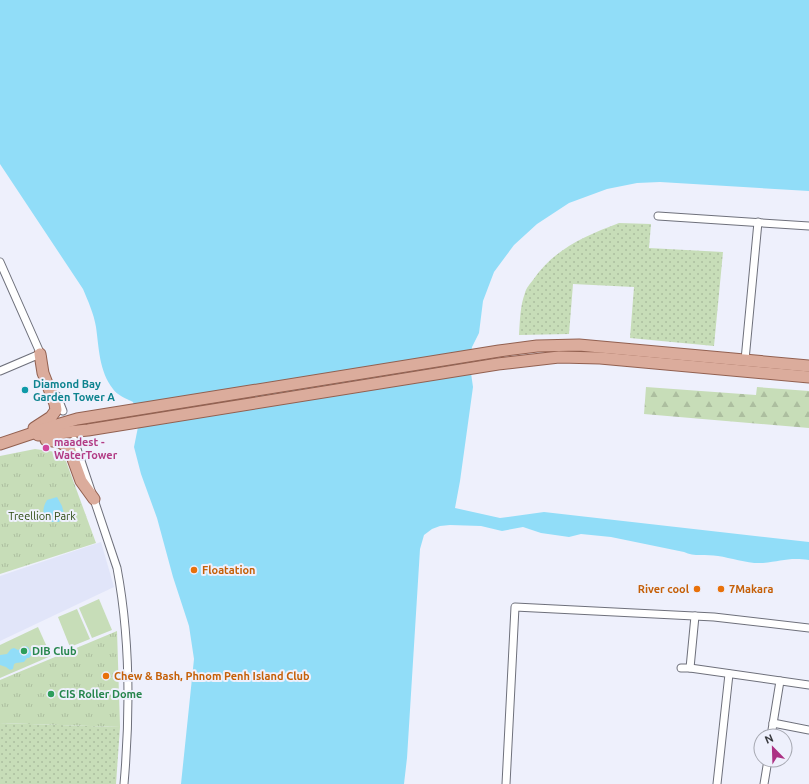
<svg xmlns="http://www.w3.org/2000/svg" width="809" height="784" font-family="Ubuntu,sans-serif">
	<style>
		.built { fill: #e1e5f9 }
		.grass { fill: url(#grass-dots) }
		.forest { fill: url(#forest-firs) }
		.park { fill: url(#park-tufts) }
		.pitch { fill: #c7ddb8 }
		.water { fill: #91ddf8 }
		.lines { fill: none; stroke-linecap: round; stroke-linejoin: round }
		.minor-casing { stroke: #6e707b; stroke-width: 9 }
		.primary-casing { stroke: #926050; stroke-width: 13 }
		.minor { stroke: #fff; stroke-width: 7 }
		.primary { stroke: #dbac9c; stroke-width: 11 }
		.culture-dot { fill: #0f9aa8; stroke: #eef0fc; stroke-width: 1.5 }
		.hotel-dot { fill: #d1479c; stroke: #eef0fc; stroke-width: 1.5 }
		.food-dot { fill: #e8710a; stroke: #eef0fc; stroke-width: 1.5 }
		.leisure-dot { fill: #2e9e5b; stroke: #eef0fc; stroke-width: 1.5 }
		.labels { text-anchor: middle; stroke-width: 4; stroke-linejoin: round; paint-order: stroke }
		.culture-label { font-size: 11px; font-weight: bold; fill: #0d838f; stroke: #eef0fc; text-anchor: start }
		.hotel-label { font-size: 11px; font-weight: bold; fill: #b23c85; stroke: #eef0fc; text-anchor: start }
		.park-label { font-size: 11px; fill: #2c4a10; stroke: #eef0fc }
		.food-label { font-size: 11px; font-weight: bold; fill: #c56008; stroke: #eef0fc; text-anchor: start }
		.leisure-label { font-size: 11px; font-weight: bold; fill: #27864d; stroke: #eef0fc; text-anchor: start }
	</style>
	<defs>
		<pattern id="grass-dots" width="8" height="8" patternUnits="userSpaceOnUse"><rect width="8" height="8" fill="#c7ddb8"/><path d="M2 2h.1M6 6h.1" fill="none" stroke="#acbe9f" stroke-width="1.8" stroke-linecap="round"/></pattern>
		<pattern id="forest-firs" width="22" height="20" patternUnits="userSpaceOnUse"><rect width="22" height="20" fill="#c7ddb8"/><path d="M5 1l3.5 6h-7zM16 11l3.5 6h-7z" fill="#acbe9f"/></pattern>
		<pattern id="park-tufts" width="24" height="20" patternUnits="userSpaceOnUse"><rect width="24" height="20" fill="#c7ddb8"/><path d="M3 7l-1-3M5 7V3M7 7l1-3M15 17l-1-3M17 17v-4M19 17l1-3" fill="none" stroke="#acbe9f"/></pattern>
	</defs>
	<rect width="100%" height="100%" fill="#eef0fc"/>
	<polygon class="built" points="101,542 114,587 0,641 0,576"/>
	<g class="grass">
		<path d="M619 223 651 224 649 248 723 252 714 346 630 338 634 287 573 284 569 334 519 335C520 321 520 306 525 293 526 288 530 284 533 280 554 249 585 236 619 223Z"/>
		<polygon points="0,723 120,727 116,784 0,784"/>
	</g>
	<polygon class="forest" points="646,387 756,395 757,387 809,391 809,428 644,414"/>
	<g class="park">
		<polygon points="35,449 63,453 96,543 0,574 0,456"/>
		<polygon points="117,631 120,727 0,723 0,680"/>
	</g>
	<g class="pitch">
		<polygon points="99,599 112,630 92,638 79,608"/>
		<polygon points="77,609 90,639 70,647 58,617"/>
		<polygon points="38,627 51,656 0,678 0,645"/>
	</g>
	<g class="water">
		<path d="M0 0H809V191L660 182 637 183 607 189 569 203 537 224 514 245 494 272 483 301 479 333 472 347 470 359 471 373 473 387 460 481 455 508 500 518 544 512 809 542V560C790 557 781 561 763 563 748 564 732 558 718 556 706 554 694 557 684 552L611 537 581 534 569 537 541 533 523 527 502 531 481 526 450 525 440 526 432 529 424 535 420 549 407 758 404 784H181L194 659 189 626 173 577 157 518 141 474 134 447 138 427 137 414 133 402C127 399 117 395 113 389 99 371 99 348 96 327 94 314 88 301 83 289L0 164Z"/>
		<path d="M57 497 62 506 64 514 59 522H48C42 514 42 509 47 500Z"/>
		<polygon points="25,646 28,647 32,654 29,658 27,658 24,662 16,663 14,664 13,669 10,670 6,667 0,665 0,655 7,654 11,649 14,648 18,650"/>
	</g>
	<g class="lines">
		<g class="minor-casing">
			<g id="minor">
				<polyline points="658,216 809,226"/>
				<polyline points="0,262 42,357"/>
				<polyline points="745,360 758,222"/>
				<polyline points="0,371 40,354"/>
				<polyline points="57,396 63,411"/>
				<path d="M74 440 117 568C130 637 130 715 124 784"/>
				<polyline points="681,668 690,668 695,616"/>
				<polyline points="690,668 809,685"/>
				<polyline points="773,723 809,730"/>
				<polyline points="771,736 780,681"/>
				<polyline points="506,784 515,607 714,617 809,628"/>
				<polyline points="717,784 729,674"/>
				<polyline points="764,784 768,760"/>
			</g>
		</g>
		<g class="primary-casing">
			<g id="primary">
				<polyline points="34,428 51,417 56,410 55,404 43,373 40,354"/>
				<polyline points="38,435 88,430 498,364 559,357 600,358 809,377"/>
				<polyline points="46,440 60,442 69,448 81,481 94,499"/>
				<polyline points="0,444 60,424 77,419 499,351 537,346 579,345 809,366"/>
			</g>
		</g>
		<use href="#minor" class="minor"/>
		<use href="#primary" class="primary"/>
	</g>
	<circle class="culture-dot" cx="25" cy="390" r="4"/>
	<circle class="hotel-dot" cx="46" cy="448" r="4"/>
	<g class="food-dot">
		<circle cx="194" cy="570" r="4"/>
		<circle cx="697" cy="589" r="4"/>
		<circle cx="721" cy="589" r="4"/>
		<circle cx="106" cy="676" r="4"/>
	</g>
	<g class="leisure-dot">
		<circle cx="24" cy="651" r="4"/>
		<circle cx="51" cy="694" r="4"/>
	</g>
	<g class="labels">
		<g class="culture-label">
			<text x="33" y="388">Diamond Bay<tspan x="33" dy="13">Garden Tower A</tspan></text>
		</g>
		<g class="hotel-label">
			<text x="54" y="446">maadest -<tspan x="54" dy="13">WaterTower</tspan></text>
		</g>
		<g class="park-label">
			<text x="42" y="520">Treellion Park</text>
		</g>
		<g class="food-label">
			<text x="202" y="574">Floatation</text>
			<text x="689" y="593" text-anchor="end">River cool</text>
			<text x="729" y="593">7Makara</text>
			<text x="114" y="680">Chew &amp; Bash, Phnom Penh Island Club</text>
		</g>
		<g class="leisure-label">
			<text x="32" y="655">DIB Club</text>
			<text x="59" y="698">CIS Roller Dome</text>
		</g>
	</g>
	<g transform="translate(773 748) rotate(337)"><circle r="19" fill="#eef0fc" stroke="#a5a7b0"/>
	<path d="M0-3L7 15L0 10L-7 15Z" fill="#ac3184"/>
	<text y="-6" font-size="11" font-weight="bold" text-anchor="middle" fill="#38393e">N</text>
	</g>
</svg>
